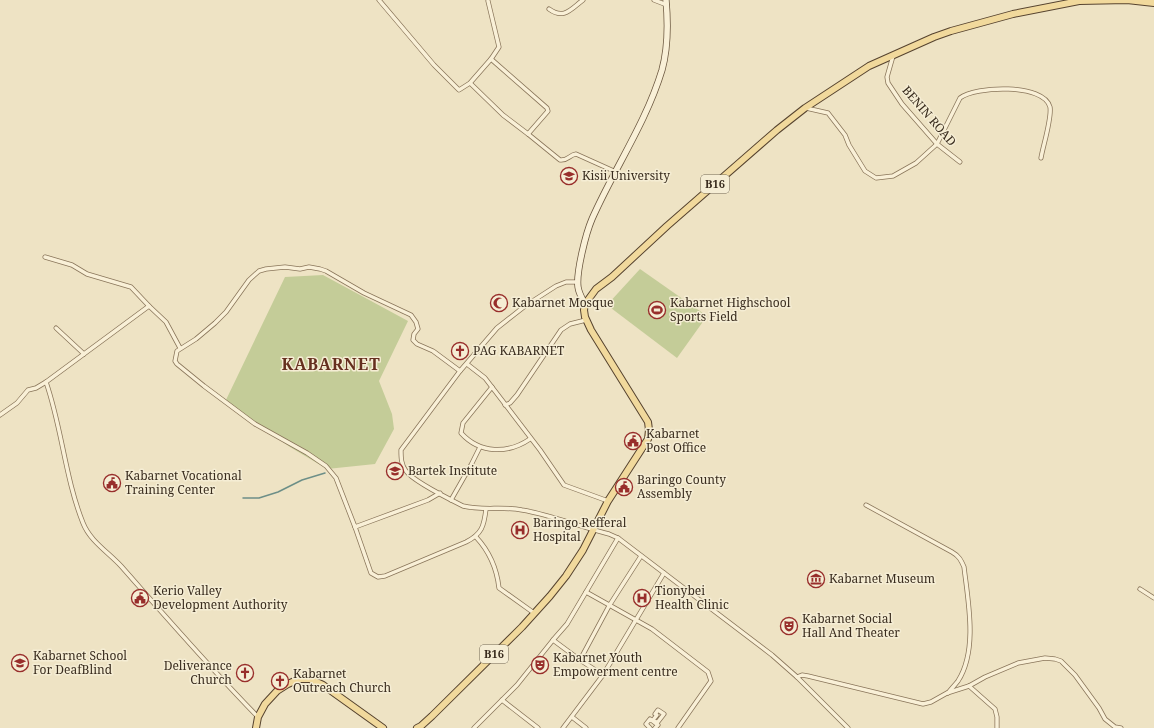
<svg xmlns="http://www.w3.org/2000/svg" width="1154" height="728" font-family="'Noto Serif',serif">
	<style>
		.green { fill: #c4cc98 }
		.lines { fill: none; stroke-linecap: round; stroke-linejoin: round }
		.stream { stroke: #6d8f88; stroke-width: 1.5 }
		.minor-casing { stroke: #89755a; stroke-width: 5 }
		.secondary-casing { stroke: #6a563e; stroke-width: 7 }
		.primary-casing { stroke: #56432f; stroke-width: 8 }
		.minor { stroke: #f9f0d7; stroke-width: 3.5 }
		.secondary { stroke: #f9f0d7; stroke-width: 5.5 }
		.primary { stroke: #f1d99c; stroke-width: 6 }
		.labels { text-anchor: middle; stroke-width: 3; stroke-linejoin: round; paint-order: stroke }
		.shield { fill: #f5edd4; stroke: #716655; stroke-width: 1 }
		.shield-label { font-size: 11px; font-weight: bold; fill: #392c1e }
		.street-label { font-size: 12px; fill: #392c1e; stroke: #f5edd4 }
		.poi-label { font-size: 12px; fill: #392c1e; stroke: #f5edd4; text-anchor: start }
		.district-label { font-size: 16px; font-weight: bold; letter-spacing: 1px; fill: #652f1e; stroke: #f5edd4 }
	</style>
	<rect width="100%" height="100%" fill="#eee3c4"/>
	<g class="green">
		<polygon points="640,269 707,316 677,358 607,305"/>
		<polygon points="323,275 408,321 379,381 392,414 394,429 375,464 327,469 290,447 225,402 285,277"/>
	</g>
	<g class="lines">
		<polyline class="stream" points="243,498 259,498 278,492 302,480 325,473"/>
		<g class="minor-casing">
			<g id="minor">
				<polyline points="379,0 434,65 459,90 470,83 503,115 528,134 548,111 547,108 491,59 470,83"/>
				<polyline points="654,0 667,5"/>
				<polyline points="488,1 499,47 491,59"/>
				<path d="M549 9C564 20 571 9 583 0"/>
				<polyline points="893,56 887,77 888,83 902,104 937,144 960,162"/>
				<path d="M806 108 828 113 845 135 849 145 865 171 876 178 893 176 916 163 937 144 960 98C975 86 1044 83 1050 107 1052 118 1043 146 1041 158"/>
				<path d="M528 134 560 160C568 161 569 155 576 154L616 172"/>
				<path d="M45 257 72 265 87 274 131 287 149 306 46 382C62 428 65 478 83 523 90 541 108 552 121 566 166 617 210 668 258 717"/>
				<path d="M578 282H566L556 286 525 306 497 328 460 371 401 450C401 457 401 465 406 471 413 481 451 500 463 506 483 511 502 506 522 510 552 515 580 527 609 534L618 538 772 655 797 677 848 728"/>
				<polyline points="149,306 166,322 180,348"/>
				<polyline points="56,328 84,354"/>
				<polyline points="467,364 485,378 540,450 564,485 608,501"/>
				<path d="M492 387 463 423 461 433C480 454 508 454 530 439"/>
				<polyline points="505,405 510,403 517,395 561,330 570,324 586,320"/>
				<polyline points="0,415 17,403 28,390 36,388 46,382"/>
				<polyline points="440,493 428,500 355,527 336,478 326,466 307,453 255,424 204,386 177,364 175,361 177,351 196,339 215,323 226,312 249,280 259,271 266,269 285,267 300,269 309,267 320,269 326,271 364,293 411,315 416,322 418,329 414,334 413,340 417,344 433,351 460,371"/>
				<polyline points="451,500 471,465 480,447"/>
				<path d="M866 505 952 552C959 556 961 560 964 567 968 601 978 650 958 681 955 685 951 689 948 693"/>
				<path d="M355 527 371 573 378 577 385 576 466 542C482 534 484 526 486 509"/>
				<path d="M476 537C489 551 497 570 499 588L534 613"/>
				<polyline points="1140,589 1154,598"/>
				<polyline points="586,592 652,629 708,672 711,681 678,728"/>
				<polyline points="580,660 609,606 641,556"/>
				<polyline points="603,675 580,660 553,640 567,624 618,538"/>
				<polyline points="797,677 802,675 808,676 923,704 931,702 947,693 969,686 985,677 1018,663 1045,658 1055,659 1061,661 1075,675 1099,708 1105,719 1115,727 1121,728"/>
				<polyline points="969,686 995,709 997,717 997,728"/>
				<polyline points="502,700 538,728"/>
				<polygon points="658,710 664,714 657,723 653,720 657,715 655,714"/>
				<polyline points="572,717 586,728"/>
				<polyline points="474,728 517,685 553,640"/>
				<polyline points="563,728 603,675 664,573"/>
				<polyline points="650,728 646,724 650,719 658,725 655,728"/>
			</g>
		</g>
		<g class="secondary-casing">
			<path id="secondary" d="M585 304C582 298 579 294 578 287 576 272 586 233 592 219 614 169 646 123 662 70 668 48 668 22 666 0"/>
		</g>
		<g class="primary-casing">
			<g id="primary">
				<polyline points="256,728 258,717 265,704 277,691 288,684 299,679 310,679 323,685 383,728"/>
				<polyline points="417,728 421,726 432,716 522,627 550,596 566,576 583,550 608,501 648,439 649,430 648,422 591,330 585,317 584,310 585,304 596,289 612,277 667,226 777,130 805,108 869,66 934,37 951,31 1013,14 1079,1 1127,0 1154,3"/>
			</g>
		</g>
		<use href="#minor" class="minor"/>
		<use href="#secondary" class="secondary"/>
		<use href="#primary" class="primary"/>
	</g>
	<defs>
		<g id="university-ring" transform="scale(0.9)"><circle r="9.5" fill="#f5edd4" stroke="#982e2b" stroke-width="1.5"/><path d="M0-5L7-2L0 1L-7-2ZM-4 1L0 2.5L4 1V4Q0 6-4 4Z" fill="#982e2b"/></g>
		<g id="mosque-ring" transform="scale(0.9)"><circle r="9.5" fill="#f5edd4" stroke="#982e2b" stroke-width="1.5"/><path d="M3.5-4.9A6 6 0 1 0 3.5 4.9A5 5 0 1 1 3.5-4.9Z" fill="#982e2b"/></g>
		<g id="stadium-ring" transform="scale(0.9)"><circle r="9.5" fill="#f5edd4" stroke="#982e2b" stroke-width="1.5"/><path d="M0-5a6.5 5 0 1 0 0 10a6.5 5 0 1 0 0-10ZM-3.5-1.8h7v3.6h-7Z" fill="#982e2b"/></g>
		<g id="church-ring" transform="scale(0.9)"><circle r="9.5" fill="#f5edd4" stroke="#982e2b" stroke-width="1.5"/><path d="M-1.2-6h2.4v3.5h3.3v2.4h-3.3V6h-2.4V-.1h-3.3v-2.4h3.3Z" fill="#982e2b"/></g>
		<g id="civic-ring" transform="scale(0.9)"><circle r="9.5" fill="#f5edd4" stroke="#982e2b" stroke-width="1.5"/><path d="M-.6-6.5H3V-4.5H.6V-3L4-1V1h2V6H-6V1h2V-1L-.6-3ZM-1.2 2.5V6h2.4V2.5Z" fill="#982e2b"/></g>
		<g id="hospital-ring" transform="scale(0.9)"><circle r="9.5" fill="#f5edd4" stroke="#982e2b" stroke-width="1.5"/><path d="M-5-5h3v3.5h4V-5h3V5h-3V1.5h-4V5h-3Z" fill="#982e2b"/></g>
		<g id="museum-ring" transform="scale(0.9)"><circle r="9.5" fill="#f5edd4" stroke="#982e2b" stroke-width="1.5"/><path d="M0-6L6-3V-2H-6V-3ZM-5-1h2V3h-2ZM-1-1h2V3h-2ZM3-1h2V3H3ZM-6 4H6V6H-6Z" fill="#982e2b"/></g>
		<g id="theatre-ring" transform="scale(0.9)"><circle r="9.5" fill="#f5edd4" stroke="#982e2b" stroke-width="1.5"/><path d="M-5-5.5Q0-4 5-5.5V0Q5 5 0 6Q-5 5-5 0ZM-3.3-2.5H-1v1.5H-3.3ZM1-2.5H3.3v1.5H1ZM-2.8 1Q0 5.5 2.8 1Z" fill="#982e2b"/></g>
		<g id="school-ring" transform="scale(0.9)"><circle r="9.5" fill="#f5edd4" stroke="#982e2b" stroke-width="1.5"/><path d="M0-5L7-2L0 1L-7-2ZM-4 1L0 2.5L4 1V4Q0 6-4 4Z" fill="#982e2b"/></g>
	</defs>
	<g fill-rule="evenodd">
		<use href="#university-ring" x="569" y="176"/>
		<use href="#mosque-ring" x="499" y="303"/>
		<use href="#stadium-ring" x="657" y="310"/>
		<use href="#church-ring" x="460" y="351"/>
		<use href="#civic-ring" x="633" y="441"/>
		<use href="#university-ring" x="395" y="471"/>
		<use href="#civic-ring" x="112" y="483"/>
		<use href="#civic-ring" x="624" y="487"/>
		<use href="#hospital-ring" x="520" y="530"/>
		<use href="#museum-ring" x="816" y="579"/>
		<use href="#civic-ring" x="140" y="598"/>
		<use href="#hospital-ring" x="642" y="598"/>
		<use href="#theatre-ring" x="789" y="626"/>
		<use href="#school-ring" x="20" y="663"/>
		<use href="#theatre-ring" x="540" y="665"/>
		<use href="#church-ring" x="245" y="673"/>
		<use href="#church-ring" x="280" y="681"/>
	</g>
	<g class="labels">
		<g class="shield">
			<rect x="701" y="175" width="28" height="18" rx="3"/>
			<rect x="480" y="645" width="28" height="18" rx="3"/>
		</g>
		<g class="shield-label">
			<text x="715" y="188">B16</text>
			<text x="494" y="658">B16</text>
		</g>
		<g class="street-label">
			<text transform="translate(929 116) rotate(49)" y="4">BENIN ROAD</text>
		</g>
		<g class="poi-label">
			<text x="582" y="180">Kisii University</text>
			<text x="512" y="307">Kabarnet Mosque</text>
			<text x="670" y="307">Kabarnet Highschool<tspan x="670" dy="14">Sports Field</tspan></text>
			<text x="473" y="355">PAG KABARNET</text>
			<text x="646" y="438">Kabarnet<tspan x="646" dy="14">Post Office</tspan></text>
			<text x="408" y="475">Bartek Institute</text>
			<text x="125" y="480">Kabarnet Vocational<tspan x="125" dy="14">Training Center</tspan></text>
			<text x="637" y="484">Baringo County<tspan x="637" dy="14">Assembly</tspan></text>
			<text x="533" y="527">Baringo Refferal<tspan x="533" dy="14">Hospital</tspan></text>
			<text x="829" y="583">Kabarnet Museum</text>
			<text x="153" y="595">Kerio Valley<tspan x="153" dy="14">Development Authority</tspan></text>
			<text x="655" y="595">Tionybei<tspan x="655" dy="14">Health Clinic</tspan></text>
			<text x="802" y="623">Kabarnet Social<tspan x="802" dy="14">Hall And Theater</tspan></text>
			<text x="33" y="660">Kabarnet School<tspan x="33" dy="14">For DeafBlind</tspan></text>
			<text x="553" y="662">Kabarnet Youth<tspan x="553" dy="14">Empowerment centre</tspan></text>
			<text x="232" y="670" text-anchor="end">Deliverance<tspan x="232" dy="14">Church</tspan></text>
			<text x="293" y="678">Kabarnet<tspan x="293" dy="14">Outreach Church</tspan></text>
		</g>
		<g class="district-label">
			<text x="331" y="370">KABARNET</text>
		</g>
	</g>
</svg>
